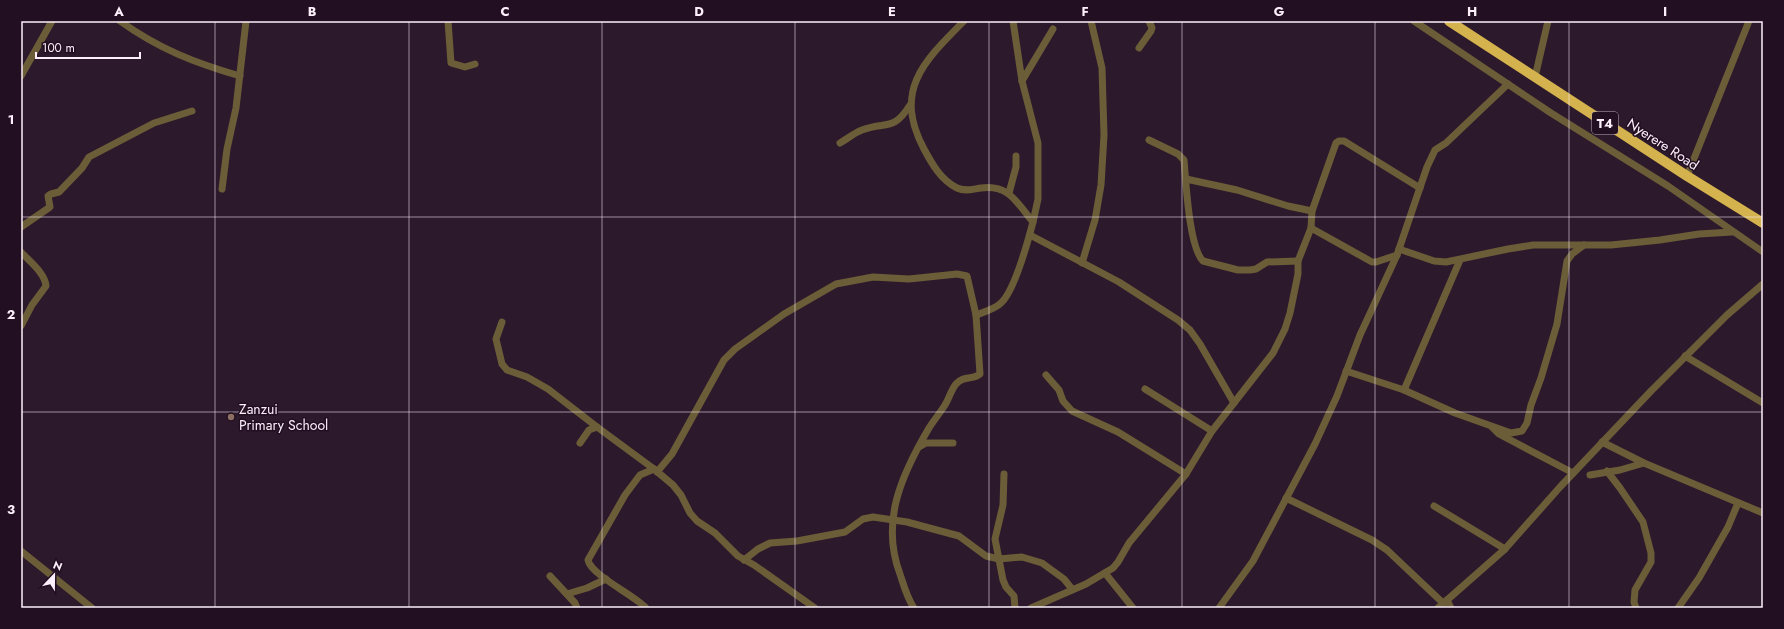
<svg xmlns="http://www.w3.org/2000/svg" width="1784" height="629" font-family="Jost,sans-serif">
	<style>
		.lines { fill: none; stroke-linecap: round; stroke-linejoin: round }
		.minor { stroke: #6b5d38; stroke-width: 7 }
		.highway { stroke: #d4b24d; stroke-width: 10 }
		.grid { fill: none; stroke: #fdeffc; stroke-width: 1; stroke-opacity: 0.55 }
		.education-dot { fill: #8d6e63; stroke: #220f21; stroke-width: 1.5 }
		.labels { text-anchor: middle; stroke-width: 3; stroke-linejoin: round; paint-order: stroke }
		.shield { fill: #220f21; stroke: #bbacba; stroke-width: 1 }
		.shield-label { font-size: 13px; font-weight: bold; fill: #fdeffc }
		.street-label { font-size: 14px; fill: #fdeffc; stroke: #220f21 }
		.poi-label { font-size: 14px; fill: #fdeffc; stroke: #220f21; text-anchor: start }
		.neatline { fill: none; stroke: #fdeffc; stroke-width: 1.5 }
		.grid-label { font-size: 13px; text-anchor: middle; font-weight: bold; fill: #fdeffc }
	</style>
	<rect width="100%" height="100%" fill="#2c192b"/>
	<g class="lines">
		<g class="minor">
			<path d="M120 21C159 49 195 63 240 76"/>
			<polyline points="448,21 451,63 465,67 475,64"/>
			<path d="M964 21C923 62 893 91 924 149 932 164 941 180 957 188 965 192 973 189 981 188 1009 184 1017 203 1033 222 1028 241 1014 291 1001 303 995 309 984 312 976 315"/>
			<polyline points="1013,21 1022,81 1038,143 1038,199 1033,222"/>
			<polyline points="1414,21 1551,113 1668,186 1763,252"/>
			<polyline points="1139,48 1151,31 1152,28 1149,21"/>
			<polyline points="21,76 52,21"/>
			<polyline points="1535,77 1548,21"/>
			<polyline points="1022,81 1053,29"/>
			<path d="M1149 140 1178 154 1184 160C1186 182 1189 247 1203 261L1238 270H1250L1256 269 1267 262 1298 261"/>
			<path d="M840 143C847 139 854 133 862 130 887 121 893 132 910 105"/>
			<polyline points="1687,176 1749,21"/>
			<polyline points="1186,179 1237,190 1288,206 1312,211"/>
			<polyline points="222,189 227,149 236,108 246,21"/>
			<polyline points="1009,193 1016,167 1016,156"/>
			<polyline points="21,227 50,207 48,196 51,194 59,192 82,168 89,157 154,123 192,111"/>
			<polyline points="1311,228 1372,262 1376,262 1397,255"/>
			<polyline points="1030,235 1119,282 1178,320 1190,330 1200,344 1234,403"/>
			<polyline points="1399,249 1434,261 1446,262 1508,249 1533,245 1611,245 1660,240 1699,234 1732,232"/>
			<path d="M21 252C29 261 45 273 46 286L32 305 21 326"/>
			<polyline points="1082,263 1095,220 1101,185 1104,135 1102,68 1091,21"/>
			<polyline points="502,322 496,339 502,364 507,370 527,377 548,389 597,427 654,469 673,485 681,495 690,513 697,521 715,533 738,556 754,565 815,608"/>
			<polyline points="1685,356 1763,403"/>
			<polyline points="1346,371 1404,390 1455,413 1511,433 1522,431 1527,423 1531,405 1541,378 1557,324 1567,261 1572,254 1584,245"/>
			<polyline points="1046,375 1059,390 1063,401 1072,411 1118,432 1186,474"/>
			<polyline points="1145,389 1212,431"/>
			<polyline points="1404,390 1460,260"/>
			<polyline points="1492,427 1499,434 1573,473"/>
			<polyline points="1602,442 1644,463 1763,513"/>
			<polyline points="580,443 589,430 597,427"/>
			<polyline points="919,447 926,443 953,443"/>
			<polyline points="1607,471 1620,488 1643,522 1651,553 1651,562 1635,590 1634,602 1636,608"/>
			<path d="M657 472 672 454 724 360 735 349 784 314 836 284 873 277 909 279 957 274 967 276 976 315 980 374C974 380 963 375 956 384 951 390 949 399 945 405 940 413 934 420 929 428 902 474 880 521 900 574 904 586 907 598 914 608"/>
			<polyline points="1004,474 1003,505 995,539 1003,580 1006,587 1014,596 1015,608"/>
			<polyline points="1590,475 1620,470 1644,463"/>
			<polyline points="1286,498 1372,540 1387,550 1443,603"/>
			<polyline points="1434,506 1505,549"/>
			<polyline points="21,551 92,608"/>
			<polyline points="744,560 758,549 770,543 797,541 845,532 863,519 873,517 907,522 959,536 986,556 999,559 1022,557 1042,563 1064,579 1072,589"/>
			<polyline points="1105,573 1133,608"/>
			<polyline points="550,576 575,603 577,608"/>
			<polyline points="567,594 587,588 606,579"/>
			<polyline points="1447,600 1451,608"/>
			<path d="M646 608C634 595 591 575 588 560L625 495 640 475 654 469"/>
			<polyline points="1031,608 1086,584 1113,568 1118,562 1129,543 1186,474 1212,431 1273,353 1285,329 1290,313 1298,274 1298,261 1311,228 1312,211 1336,143 1339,141 1344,141 1420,188"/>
			<polyline points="1219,608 1253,561 1315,444 1337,396 1360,335 1397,255 1427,167 1435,150 1446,143 1508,84"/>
			<polyline points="1438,608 1505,549 1560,487 1651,391 1727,315 1763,284"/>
			<polyline points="1678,608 1699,578 1728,527 1738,503"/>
		</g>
		<polyline class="highway" points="1449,21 1687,176 1763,223"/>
	</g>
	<path class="grid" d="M215 21V608M409 21V608M602 21V608M795 21V608M989 21V608M1182 21V608M1375 21V608M1569 21V608M21 217H1763M21 412H1763"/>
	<circle class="education-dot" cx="231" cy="417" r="4"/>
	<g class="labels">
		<rect class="shield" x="1592" y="112" width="26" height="22" rx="3"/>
		<g class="shield-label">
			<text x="1605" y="128">T4</text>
		</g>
		<g class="street-label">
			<text transform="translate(1663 144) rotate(33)" y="5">Nyerere Road</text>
		</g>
		<g class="poi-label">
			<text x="239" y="414">Zanzui<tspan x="239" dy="16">Primary School</tspan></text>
		</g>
	</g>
	<rect width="1784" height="629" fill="none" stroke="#220f21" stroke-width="44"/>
	<g transform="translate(54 575) rotate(22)" stroke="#220f21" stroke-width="3" paint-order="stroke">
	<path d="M0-3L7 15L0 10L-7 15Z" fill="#fdeffc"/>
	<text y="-6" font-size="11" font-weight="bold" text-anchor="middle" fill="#fdeffc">N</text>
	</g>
	<path d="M36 52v6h104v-6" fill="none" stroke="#fdeffc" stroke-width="2"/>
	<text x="42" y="52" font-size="12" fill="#fdeffc" stroke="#220f21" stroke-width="3" paint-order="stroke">100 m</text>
	<rect x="22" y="22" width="1740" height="585" class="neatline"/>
	<g class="grid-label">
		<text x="119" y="16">A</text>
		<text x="312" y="16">B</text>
		<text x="505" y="16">C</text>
		<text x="699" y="16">D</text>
		<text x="892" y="16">E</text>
		<text x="1085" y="16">F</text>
		<text x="1279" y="16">G</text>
		<text x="1472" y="16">H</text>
		<text x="1665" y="16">I</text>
		<text x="11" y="124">1</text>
		<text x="11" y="319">2</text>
		<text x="11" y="514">3</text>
	</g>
</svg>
